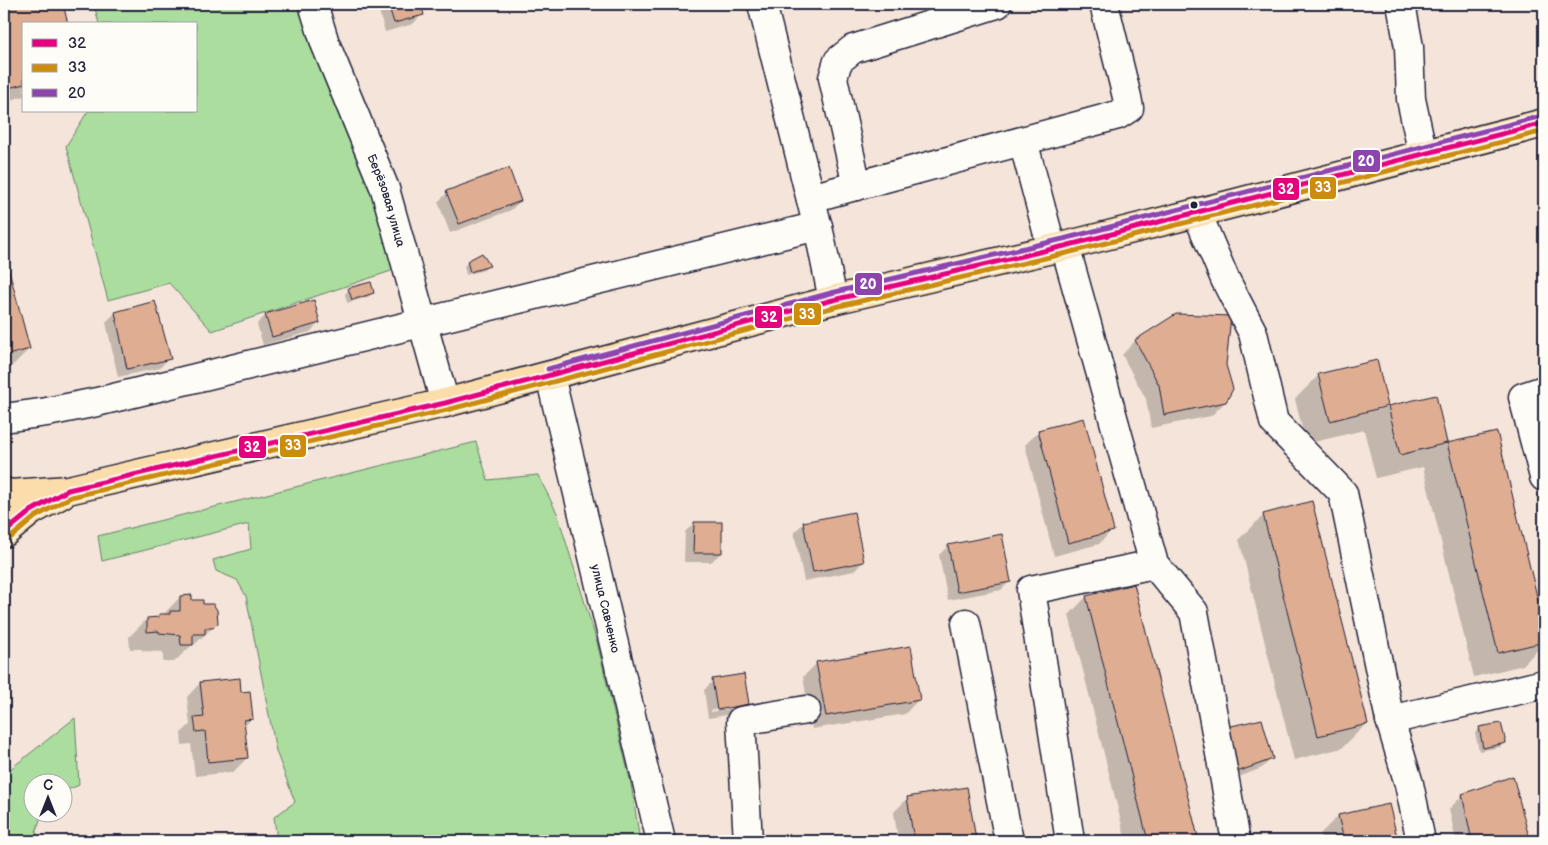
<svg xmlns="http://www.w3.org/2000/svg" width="1548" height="845" font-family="'Balsamiq Sans',sans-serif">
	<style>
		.green { fill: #abdd9e; stroke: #66806c }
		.shadow { fill: #0003; fill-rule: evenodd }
		.building { fill: #dfad92; stroke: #22223b }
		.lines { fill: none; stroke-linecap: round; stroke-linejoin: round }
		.minor-casing { stroke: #22223b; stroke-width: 31 }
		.major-casing { stroke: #22223b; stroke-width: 31 }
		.minor { stroke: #fdfcf7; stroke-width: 28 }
		.major { stroke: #fbddab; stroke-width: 28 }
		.bus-1-casing { stroke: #fdfcf7; stroke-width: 9 }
		.bus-2-casing { stroke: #fdfcf7; stroke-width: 9 }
		.bus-3-casing { stroke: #fdfcf7; stroke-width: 9 }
		.bus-1 { stroke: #e5007d; stroke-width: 5 }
		.bus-2 { stroke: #cc8c0c; stroke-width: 5 }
		.bus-3 { stroke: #8e44ad; stroke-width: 5 }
		.bus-dot { fill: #22223b; stroke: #fdfcf7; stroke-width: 2 }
		.labels { text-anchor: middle; stroke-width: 4.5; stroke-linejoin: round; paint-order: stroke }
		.street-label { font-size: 12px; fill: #22223b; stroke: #fdfcf7 }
		.line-badge { stroke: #fdfcf7; stroke-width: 2 }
		.badge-label { font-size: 14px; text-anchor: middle; font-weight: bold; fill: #fff }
	</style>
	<rect width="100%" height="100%" fill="#f4e4d9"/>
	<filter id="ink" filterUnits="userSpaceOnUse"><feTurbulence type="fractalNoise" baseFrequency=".02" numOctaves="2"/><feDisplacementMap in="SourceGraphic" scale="10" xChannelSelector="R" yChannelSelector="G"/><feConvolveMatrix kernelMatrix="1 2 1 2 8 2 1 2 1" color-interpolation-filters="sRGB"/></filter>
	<g filter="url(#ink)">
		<g class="green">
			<polygon points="94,4 304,4 383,219 394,270 212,331 169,283 108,300 66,146 88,111 196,111 196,24 99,24"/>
			<polygon points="476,442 488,480 538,475 557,513 597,642 631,784 640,841 277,841 274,817 295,802 276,751 246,596 237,580 216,571 213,560 251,549 249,524 102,561 98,536"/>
			<polygon points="75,718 79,785 63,792 62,782 32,782 32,812 42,813 36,832 39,841 4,841 4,774"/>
		</g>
		<g class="shadow">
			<polygon points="4,4 62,4 67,24 24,24 24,96 4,102"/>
			<polygon points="377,4 419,4 422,14 413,24 385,32"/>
			<polygon points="447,193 520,201 511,210 450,233 438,202"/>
			<polygon points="4,257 29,349 11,367 4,369"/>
			<polygon points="468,262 488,266 484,270 466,275 464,266"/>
			<polygon points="349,289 373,293 368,297 347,303 345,294"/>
			<polygon points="115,313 169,358 160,368 118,377 106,322"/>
			<polygon points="266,315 319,323 310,332 263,345 257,324"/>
			<polygon points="1177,316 1225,365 1225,402 1211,416 1151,428 1146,399 1122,355 1135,341"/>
			<polygon points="1376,361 1387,408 1435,396 1446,445 1496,433 1544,630 1544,643 1523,665 1474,677 1423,467 1376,478 1364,430 1306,444 1295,399 1319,375"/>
			<polygon points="1039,431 1112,530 1099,544 1054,556 1025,445"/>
			<polygon points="1264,515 1366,724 1342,748 1294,760 1239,539"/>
			<polygon points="694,523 721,553 711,562 684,562 685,532"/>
			<polygon points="804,523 863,562 854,571 804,581 794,532"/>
			<polygon points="948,546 1010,581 1001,590 948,600 939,555"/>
			<polygon points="1133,586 1198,841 1126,841 1069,615 1086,597"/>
			<polygon points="180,597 191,602 213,627 194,645 192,645 174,662 163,662 163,652 142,651 142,649 130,649 129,637 147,619 156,619 163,615"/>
			<polygon points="817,663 918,700 905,714 812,729 803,677"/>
			<path d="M713 681 748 704 739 713 708 718 704 690ZM739 705V707L711 712V710Z"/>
			<polygon points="200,683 240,693 252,718 244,727 247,758 233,772 195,776 191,744 182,745 181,733 190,725 187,697"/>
			<polygon points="1479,729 1505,742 1500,747 1479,751 1475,733"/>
			<polygon points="1218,737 1271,759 1262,768 1228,781"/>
			<polygon points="1512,777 1529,841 1456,841 1449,809 1463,795"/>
			<polygon points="908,798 974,839 972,841 898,841 894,812"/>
			<polygon points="1388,805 1397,841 1322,841 1320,834 1338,816"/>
		</g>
		<g class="building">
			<polygon points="4,4 63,4 68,24 24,24 24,84 4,89"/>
			<polygon points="388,4 421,4 424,15 394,23"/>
			<polygon points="509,168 521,201 459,224 446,191"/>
			<polygon points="4,252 30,349 4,356"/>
			<polygon points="482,253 490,266 470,272 467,261"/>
			<polygon points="371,282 374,293 352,300 348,288"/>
			<polygon points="314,300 320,323 272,337 265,314"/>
			<polygon points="155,301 171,359 127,369 115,312"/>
			<polygon points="1176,314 1231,316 1226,365 1233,389 1226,402 1164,415 1159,385 1135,340"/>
			<polygon points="1377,360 1388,406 1330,421 1318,374"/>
			<polygon points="1436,395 1447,443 1400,455 1388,406"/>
			<polygon points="1084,418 1114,531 1068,543 1038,430"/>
			<polygon points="1497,432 1544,625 1544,642 1498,653 1447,443"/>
			<polygon points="1312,501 1368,724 1318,736 1263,514"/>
			<polygon points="854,512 864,562 813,572 803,522"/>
			<polygon points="694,522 722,522 722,553 693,553"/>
			<polygon points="1002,534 1011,582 957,592 948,545"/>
			<polygon points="1134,584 1199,841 1148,841 1086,596"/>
			<polygon points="192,595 192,600 203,600 203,604 213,604 217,610 218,623 213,628 205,628 205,634 193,634 193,645 181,645 180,635 159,633 159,631 147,632 147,618 159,617 159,614 170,614 170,611 180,611 180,596"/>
			<polygon points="911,646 920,700 826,716 816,662"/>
			<polygon points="744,674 749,704 717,710 712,679"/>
			<polygon points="240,678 241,692 250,691 253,719 244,720 248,758 208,762 205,731 196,732 194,718 204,717 200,682"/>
			<polygon points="1262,719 1273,759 1237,772 1227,727"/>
			<polygon points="1501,723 1506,743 1483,748 1479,727"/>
			<polygon points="1513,776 1530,841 1472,841 1462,794"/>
			<polygon points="967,787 976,839 963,841 914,841 907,797"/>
			<polygon points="1389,804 1398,841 1344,841 1338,815"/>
		</g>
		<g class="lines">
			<g class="minor-casing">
				<g id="minor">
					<path id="s1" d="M313 4 325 43 385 189 445 403"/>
					<polyline points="762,4 820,236 833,300"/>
					<polyline points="1401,4 1409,47 1411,99 1423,155"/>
					<polyline points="1023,141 1052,249"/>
					<polyline points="857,186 833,78 838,61 853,49 997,4"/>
					<polyline points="811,198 1118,115 1129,108 1127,97 1104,4"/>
					<polyline points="1197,213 1225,279 1253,333 1274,422 1343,493 1390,720 1409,784 1421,841"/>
					<polyline points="1065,246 1154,564 1031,590 1070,841"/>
					<path id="s2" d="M550 376 661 841"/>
					<polyline points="1544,390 1523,397 1544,477"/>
					<polyline points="4,418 47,412 97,402 818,226"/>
					<polyline points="1154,564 1194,612 1236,841"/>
					<polyline points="966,623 1009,841"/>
					<polyline points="1390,720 1544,684"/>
					<polyline points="748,841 741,721 806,710"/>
				</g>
			</g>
			<g class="major-casing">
				<g id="major">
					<polyline points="4,492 11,494 68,490 445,403 833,300 1065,246 1228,205 1544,123"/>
					<polyline points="4,533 31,511 62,494"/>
				</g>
			</g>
			<use href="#minor" class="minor"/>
			<use href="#major" class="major"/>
			<g class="bus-1-casing">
				<polyline id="bus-1" points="4,533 31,511 68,490 445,403 833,300 1065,246 1544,123"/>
			</g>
			<g class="bus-2-casing">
				<polyline id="bus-2" points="9,539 35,517 71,497 447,410 835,307 1067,253 1544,131"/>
			</g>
			<g class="bus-3-casing">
				<polyline id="bus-3" points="548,369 831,293 1063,239 1542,116"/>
			</g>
			<use href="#bus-1" class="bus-1"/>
			<use href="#bus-2" class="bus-2"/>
			<use href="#bus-3" class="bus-3"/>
		</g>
	</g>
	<circle class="bus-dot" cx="1194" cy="205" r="4.5"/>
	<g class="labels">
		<g class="street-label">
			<text dy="4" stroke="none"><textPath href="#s1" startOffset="210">Берёзовая улица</textPath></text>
			<text dy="4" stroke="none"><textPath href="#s2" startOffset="239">улица Савченко</textPath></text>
		</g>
	</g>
	<g class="line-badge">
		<rect x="1352" y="149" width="29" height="24" rx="5" fill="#8e44ad"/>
		<rect x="1309" y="176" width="28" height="24" rx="5" fill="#cc8c0c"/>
		<rect x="1272" y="177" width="28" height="24" rx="5" fill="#e5007d"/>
		<rect x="854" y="272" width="29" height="24" rx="5" fill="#8e44ad"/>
		<rect x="793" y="302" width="29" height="24" rx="5" fill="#cc8c0c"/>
		<rect x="754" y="305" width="29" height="24" rx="5" fill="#e5007d"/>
		<rect x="279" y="434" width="28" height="24" rx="5" fill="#cc8c0c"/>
		<rect x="238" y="435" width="29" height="24" rx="5" fill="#e5007d"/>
	</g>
	<g class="badge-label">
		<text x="1366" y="166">20</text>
		<text x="1323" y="192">33</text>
		<text x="1286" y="194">32</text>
		<text x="868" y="289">20</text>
		<text x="807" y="319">33</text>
		<text x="769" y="322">32</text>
		<text x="293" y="450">33</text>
		<text x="252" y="452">32</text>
	</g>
	<rect width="1548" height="845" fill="none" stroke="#fdfcf7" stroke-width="20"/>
	<rect x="10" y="10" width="1528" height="825" fill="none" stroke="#22223b" stroke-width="2" filter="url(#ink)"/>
	<rect x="22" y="22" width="175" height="90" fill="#fdfcf7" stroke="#a5a5ac"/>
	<rect x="32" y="39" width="25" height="8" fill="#e5007d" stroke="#a5a5ac"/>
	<text x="68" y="48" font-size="15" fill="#22223b">32</text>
	<rect x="32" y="64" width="25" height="8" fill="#cc8c0c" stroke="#a5a5ac"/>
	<text x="68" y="72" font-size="15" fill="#22223b">33</text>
	<rect x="32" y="89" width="25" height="8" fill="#8e44ad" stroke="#a5a5ac"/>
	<text x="68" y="98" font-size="15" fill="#22223b">20</text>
	<g transform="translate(48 798)"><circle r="24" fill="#fdfcf7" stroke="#a5a5ac"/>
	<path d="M0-4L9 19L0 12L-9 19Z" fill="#22223b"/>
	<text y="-8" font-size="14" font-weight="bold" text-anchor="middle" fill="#22223b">С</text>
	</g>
</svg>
